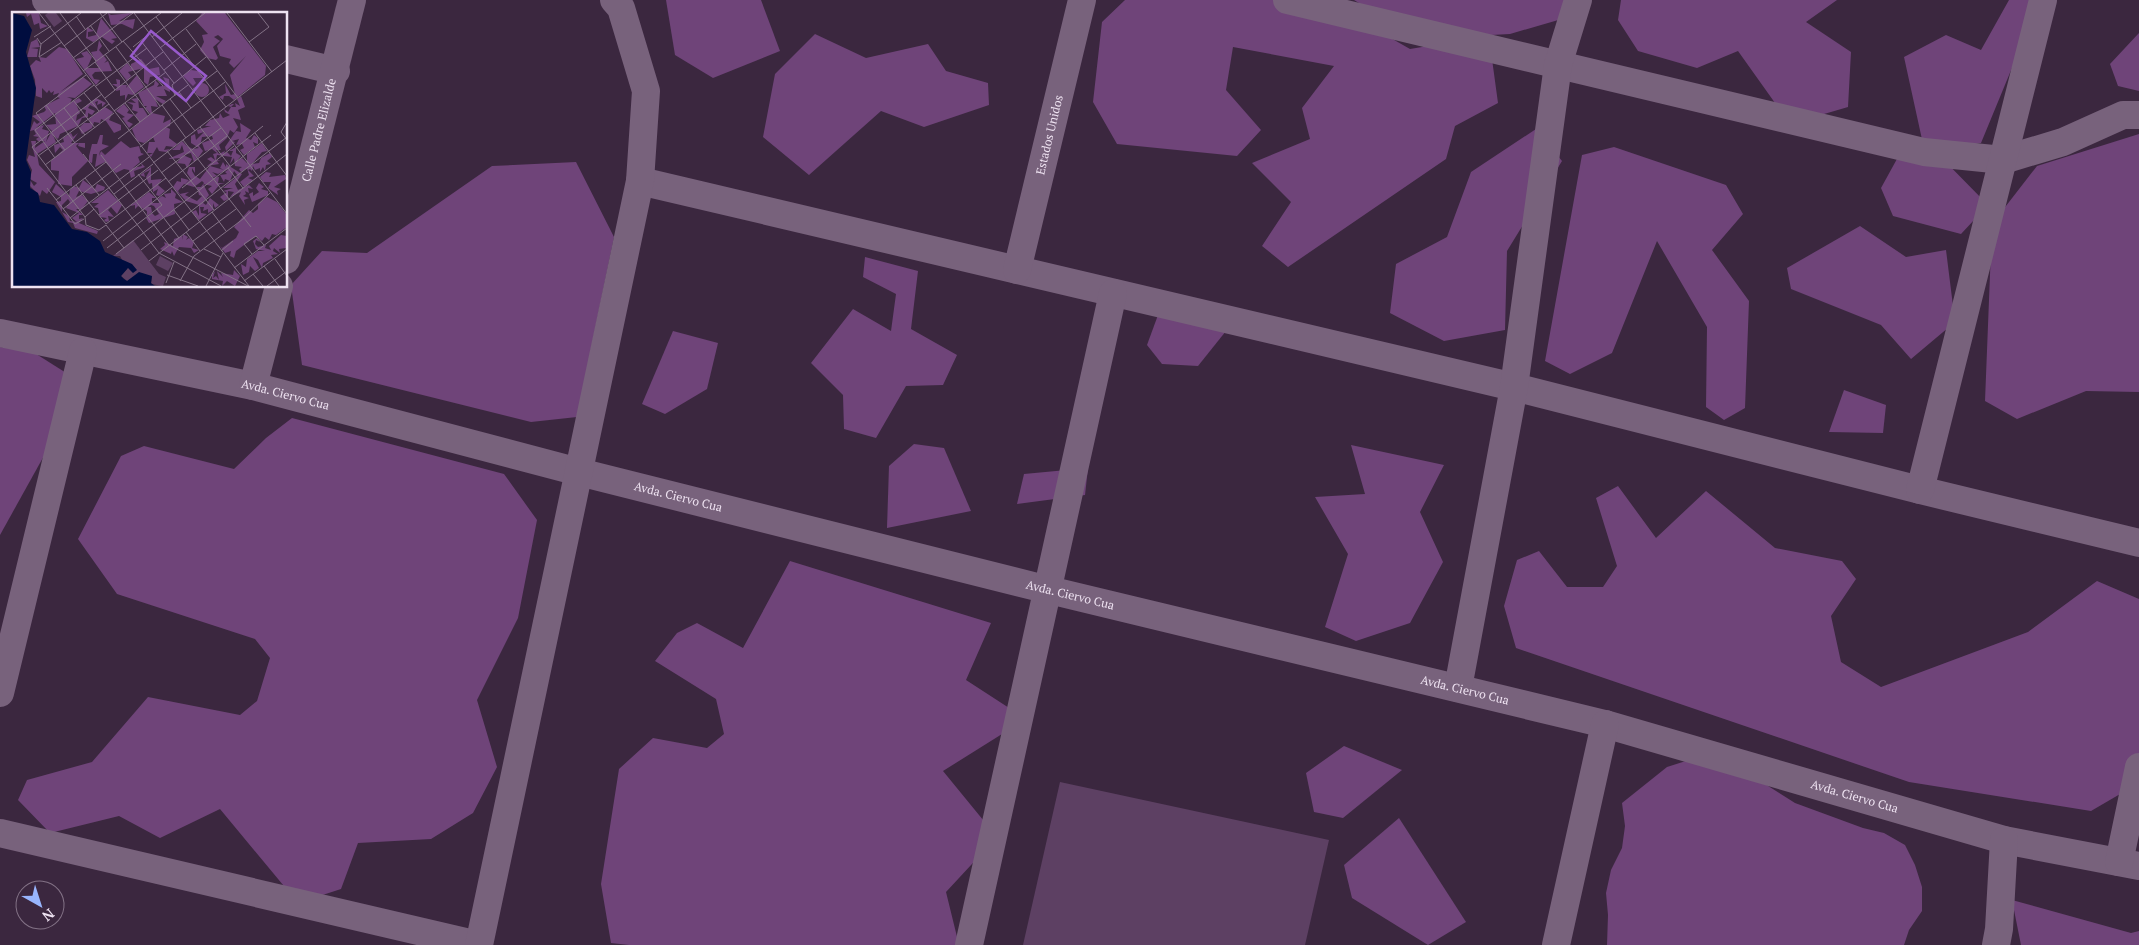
<svg xmlns="http://www.w3.org/2000/svg" width="2139" height="945" font-family="'PT Serif',serif">
	<style>
		.green { fill: #5d4063 }
		.forest { fill: #6f4479 }
		.lines { fill: none; stroke-linecap: round; stroke-linejoin: round }
		.minor { stroke: #78627c; stroke-width: 28 }
		.labels { text-anchor: middle; stroke-width: 5; stroke-linejoin: round; paint-order: stroke }
		.street-label { font-size: 12px; fill: #eee2f1; stroke: #3b273f }
		.inset-road { fill: none; stroke: #837286; stroke-width: 1 }
		.view { fill: #985acc; fill-opacity: 0.15; stroke: #985acc; stroke-width: 2.5 }
		.inset-edge { fill: none; stroke: #eee2f1; stroke-width: 2.5 }
	</style>
	<rect width="100%" height="100%" fill="#3b273f"/>
	<polygon class="green" points="1060,782 1329,840 1305,945 1023,945"/>
	<g class="forest">
		<polygon points="666,0 761,0 780,51 713,78 675,55"/>
		<polygon points="1125,0 1324,0 1410,49 1464,40 1492,59 1498,103 1455,126 1446,159 1288,267 1262,246 1291,202 1252,163 1310,139 1302,108 1334,66 1233,47 1226,90 1261,130 1237,156 1117,144 1093,102 1102,22"/>
		<polygon points="1354,0 1586,0 1572,16 1510,34 1417,39"/>
		<polygon points="1621,0 1837,0 1806,22 1851,52 1848,107 1790,124 1738,51 1697,68 1638,51 1618,20"/>
		<polygon points="2009,0 2040,0 1981,143 1934,150 1988,205 1961,234 1893,216 1881,188 1903,148 1923,144 1904,57 1946,35 1981,50"/>
		<polygon points="2139,33 2139,91 2118,86 2110,64"/>
		<polygon points="815,34 866,58 928,44 946,71 988,83 989,105 924,127 881,111 809,175 763,137 775,74"/>
		<polygon points="1536,129 1562,161 1507,251 1505,330 1444,341 1390,313 1396,264 1447,237 1471,172"/>
		<polygon points="2139,134 2139,392 2086,391 2017,419 1985,401 1992,224 2037,166"/>
		<polygon points="1614,147 1726,185 1743,214 1712,250 1749,301 1745,408 1724,420 1706,407 1707,327 1657,241 1612,353 1570,374 1545,361 1582,155"/>
		<polygon points="576,162 614,237 577,417 531,422 302,365 291,285 322,251 367,253 492,166"/>
		<polygon points="1860,226 1906,257 1946,250 1955,322 1911,359 1881,325 1791,289 1787,268"/>
		<polygon points="865,257 918,271 911,329 957,355 943,385 906,386 876,438 844,429 843,395 811,363 853,309 891,331 896,294 863,277"/>
		<polygon points="1158,315 1226,331 1198,366 1162,364 1147,345"/>
		<polygon points="673,331 718,343 707,389 665,414 642,404"/>
		<polygon points="0,347 33,352 71,376 75,400 0,535"/>
		<polygon points="1844,390 1886,405 1883,433 1829,432"/>
		<polygon points="292,418 504,474 537,520 518,618 477,700 497,767 473,813 431,839 358,843 341,889 298,903 220,809 160,838 119,816 50,833 18,800 27,780 92,762 148,697 240,715 257,701 270,658 255,639 117,594 78,539 121,456 144,446 234,469 266,438"/>
		<polygon points="914,444 944,448 971,511 887,528 889,466"/>
		<polygon points="1351,445 1444,465 1420,512 1443,562 1410,623 1356,641 1325,627 1348,554 1315,497 1365,494"/>
		<polygon points="1088,468 1085,495 1017,504 1024,474"/>
		<polygon points="1618,486 1656,538 1706,491 1775,548 1842,561 1856,579 1831,616 1841,662 1881,687 2028,632 2097,581 2139,599 2139,783 2091,811 1909,782 1516,648 1504,606 1517,560 1539,551 1567,587 1603,587 1617,566 1596,498"/>
		<polygon points="790,561 991,623 966,680 1026,719 943,771 997,837 946,892 959,945 629,945 611,943 601,884 619,769 653,738 707,748 724,734 716,699 655,661 677,633 697,623 743,648"/>
		<polygon points="1344,746 1402,770 1343,818 1314,812 1306,773"/>
		<polygon points="1689,760 1735,765 1795,803 1863,828 1884,833 1905,845 1915,865 1922,887 1922,911 1909,930 1904,945 1607,945 1608,915 1606,893 1611,870 1622,848 1625,826 1622,803 1667,767"/>
		<polygon points="1399,818 1466,922 1428,945 1352,898 1344,865"/>
		<polygon points="2012,900 2131,933 2139,931 2139,945 2021,945"/>
	</g>
	<g class="lines">
		<g class="minor">
			<polyline points="46,0 102,14"/>
			<polyline points="1287,0 1924,152 2003,160 2063,142 2123,115 2139,115"/>
			<polyline points="286,59 336,71"/>
			<polyline points="640,181 1514,387 1920,490 2139,543"/>
			<path id="s1" d="M286 260 352 0"/>
			<path id="s2" d="M1017 270 1082 0"/>
			<path id="s3" d="M0 333 253 386 579 472 1049 590 1605 724 2004 840 2139 866"/>
			<polyline points="253,386 279,286"/>
			<polyline points="1920,490 2043,0"/>
			<polyline points="1458,688 1514,387 1558,65 1578,0"/>
			<polyline points="0,693 83,351"/>
			<polyline points="0,833 478,945"/>
			<polyline points="2119,862 2139,767"/>
			<polyline points="479,945 640,181 646,91 621,8 614,0"/>
			<polyline points="969,945 1113,293"/>
			<polyline points="1556,945 1605,724"/>
			<polyline points="1996,945 1999,929 2004,840"/>
		</g>
	</g>
	<g class="labels">
		<g class="street-label">
			<text dy="4" stroke="none"><textPath href="#s1" startOffset="134">Calle Padre Elizalde</textPath></text>
			<text dy="4" stroke="none"><textPath href="#s2" startOffset="139">Estados Unidos</textPath></text>
			<text dy="4" stroke="none"><textPath href="#s3" startOffset="292">Avda. Ciervo Cua</textPath></text>
			<text dy="4" stroke="none"><textPath href="#s3" startOffset="698">Avda. Ciervo Cua</textPath></text>
			<text dy="4" stroke="none"><textPath href="#s3" startOffset="1102">Avda. Ciervo Cua</textPath></text>
			<text dy="4" stroke="none"><textPath href="#s3" startOffset="1508">Avda. Ciervo Cua</textPath></text>
			<text dy="4" stroke="none"><textPath href="#s3" startOffset="1912">Avda. Ciervo Cua</textPath></text>
		</g>
	</g>
	<g transform="translate(12 12)">
		<rect width="275" height="275" fill="#3b273f"/>
		<path d="M36 1H44L50 9 42 15 33 3ZM121 228 147 262 154 265 151 274 139 272 140 264 115 269 109 264 115 257 108 244H101ZM148 244 161 251 156 259 144 253Z" fill="#5d4063"/>
		<path d="M14 1H27L29 11 36 14 28 17 27 11 22 13 19 2 15 5ZM96 1 99 3 120 1 107 9 123 7 121 17 110 12 99 13ZM190 1H213L254 54 253 63 222 88 217 84H212L211 88 207 85 214 81 213 72 219 83 223 82 218 63 234 44 222 56 217 51 219 47 208 44 205 34 211 27 206 23 202 25 208 29 201 35 206 46 204 48 195 46 188 38 192 30 190 23 196 22 184 9ZM89 6 105 26 99 27 103 29 100 32 90 25 81 30 74 26 75 15 82 19 76 20V25L84 23ZM25 27 28 35 19 36 26 37 25 45H15L19 30ZM87 28 90 34 87 38 95 48 92 51 96 49 100 59 83 60 80 63 82 67 88 68 84 73 64 47 72 45 69 41 75 39 80 45 75 56H87L79 40 85 39ZM47 35 55 37 71 62 48 80 71 65 80 72 63 86 55 85 60 87 58 91 67 86 70 89 64 92 68 101 65 103 64 109 73 103 74 98 70 97 84 86 94 91 90 95V91L85 93 86 89 83 90 86 97 78 93 76 96 83 99 80 103 76 101V105L70 106 66 114 48 122 46 127 41 123 44 130 25 142 27 153 43 170 35 182 30 178 28 184 18 174V168L22 174 25 171 18 167 20 158 15 148 17 143 23 145 19 129H24L23 136 33 129H26L24 127 27 125 21 124 24 122 22 118 18 119 22 109 25 112 28 110 20 104 32 100 34 98 32 94 48 86 45 85 47 81 41 83 42 79 39 81 37 78 35 81 30 76V86L24 84 23 68 18 54 24 48 29 50 27 45 34 46ZM43 101 44 112 34 113 40 119 34 130 37 119 30 117 32 113 24 116ZM129 47 137 57 147 55 148 63 138 65 136 73 132 70V56L116 60 119 64 115 69 107 59 115 51 119 56V52ZM179 58 186 59 191 66H181L184 71 181 74 171 64ZM125 63 132 75 121 83 116 82 113 89V83L108 84V78L104 79 105 75 100 72H105L104 67 108 68V73H115L114 76ZM151 65 157 67 158 80 152 77 155 84H144L154 89 151 92 143 87 146 95 139 94 140 101 153 104 151 111 159 107 158 114 154 115 158 117 157 126 165 132 162 135 154 134 152 138 158 137 154 140 147 139 145 135 139 145 137 143 141 141H135L137 130H143L141 125 132 131 125 129 120 117 128 110 123 103 126 100 120 98 121 93 115 90 124 91 119 87 126 86 127 96H131L136 104 139 102 133 96 135 94H132L126 81 142 73 143 68 147 72 145 75 155 73ZM183 78a7 7 0 1 1 14 0a7 7 0 1 1-14 0ZM229 84 233 95 226 98 229 108 221 106 226 115 222 121 218 118 215 126 207 133 209 138H204L207 142 213 139 212 142 215 140 219 144 221 139H217L224 135V141L229 144 224 150 230 146 235 151V142L250 131 255 139 250 140 240 152 247 151 249 146 258 141 260 145 255 149 259 152 254 153 253 159 251 155 248 160V156L243 158 241 154 240 159 238 157 236 158 242 164 236 166 241 168 232 175 228 170 237 163 235 156 229 160 227 157 230 155 223 154 222 146 218 152 220 145 205 143 204 148 209 149H205L207 152 195 154 200 150 195 147 199 145 203 148 201 142 205 141 200 137 193 139 190 131 201 127 200 124 190 125 189 130 185 128 189 130 187 134 191 139 186 146 181 142 185 147 182 150 179 141 171 143 180 147 175 156 173 152 165 151 169 146 156 147 172 140 170 133 168 138H160L170 129 175 134 177 129 175 134 181 137 187 136 179 131V124L183 122 184 128 192 120 186 122 185 118 199 114H193L198 108 207 106 208 101 211 106 218 103 213 100 212 97 216 100 219 95 216 94 220 92H222L219 95H224L223 91 228 94 225 87ZM112 92 117 98 115 101 122 103 115 109 121 112 117 116 110 106 113 105 104 99ZM93 95 101 100 97 108 109 113V118L102 121 94 109 89 107 88 111 82 110 80 116 70 122 67 116 72 111H78L77 107ZM228 111 239 118 234 126 239 128 242 123 246 126V132L241 130 243 135 232 143 228 138 232 136 230 132 224 133 227 127 220 129 223 130 214 139 213 135 224 119 229 120ZM59 121 61 125 66 121 59 131H73V136L66 134 67 131 64 134 76 149 60 165V174L46 172 47 159 39 158V149L51 138 48 135 43 141 42 133 52 130 51 126ZM88 123H91L90 132 97 134 88 139 87 144 89 139 93 143 109 129 118 136 127 134 129 141 132 142 126 145 128 150 121 156 130 154 129 151 133 155 122 159 123 164 119 166 117 158 112 157 104 161 93 150 83 155 85 142H81L80 151 77 150V144L80 132H85ZM211 150 214 155V152L230 162 223 172 226 178 237 173 241 177 236 176 237 181 233 179 234 182 231 184 237 186 232 188 233 193 227 184 229 180 218 185 222 180 216 179V187L212 189 208 185 215 180 211 179 221 176H211L226 164 222 159 218 169 213 167 212 170 208 163 215 162 213 160 217 157 206 162 200 160 205 164 199 166 207 165 206 171H213L208 172 200 182 196 177 200 174 191 172 197 183 191 191 194 193 198 186 207 193 203 196 201 191V198L196 201V197L191 199 192 195H188L189 201 195 202 187 208 180 200 184 198 187 204V193L174 189 161 175 165 169 169 170V166L177 168 173 172 179 167 175 161 177 155H183V161L180 156V159L183 164 188 167 198 154 212 158 208 156ZM190 169 192 171 189 175H185L187 183 190 184 185 189 173 183 177 180 168 182 166 179 172 172 182 175ZM139 155V168L150 167 146 173 153 179 147 184 144 183 146 177 141 180 140 171 137 172 134 165 138 158 132 161 133 165 128 163ZM254 160 259 161 257 165 273 163 274 167 262 175 269 177 265 179 266 183 256 176 259 170H251L248 165ZM71 168 83 177 85 172 93 175 92 178 79 182 67 179 64 185 70 183 76 189 70 197H64L71 203H67V207L71 206 67 211 86 219 85 222 63 216 61 211 56 210 44 190 49 189V185L40 180 44 172 57 184 58 178 62 174 67 176ZM56 187 58 190 54 196 67 201 60 206 65 210 58 209 57 204 50 200V193ZM247 171 252 175 249 177 256 179V183L240 190 237 182 241 180V184L247 180 244 176ZM159 177 164 182 163 186 171 190 162 192 163 202 137 211 134 206 140 201 143 204 147 202 142 194 139 193 136 195H139L140 200 135 204V199L126 194 123 197V193L118 194 137 180 144 186H140V191H147L146 187 150 184 154 186 152 182 159 181ZM96 178 110 193 105 202 99 195 96 198 102 205 96 204 97 209 94 210 92 208 95 206 88 205 86 196 82 195 87 191H79ZM255 185 265 190 275 203V215L264 223 260 222 257 228 253 225 250 229 244 224 224 239 222 246 218 244 219 239 213 241 208 234 210 236 224 226 227 220 222 215 237 198 241 201 246 197V192ZM171 222 176 225 174 228 177 226 182 230 180 236 187 238 182 241 179 236 167 235 162 244 160 239 159 242 148 237 153 233 152 230 161 234 162 227 170 224V228ZM269 223 275 224 274 236 267 237 268 241 262 236 261 239 266 242 259 243 261 246 251 251 250 256 246 248 241 245 247 256 243 259 238 254 237 260 231 263 229 252 234 255 235 247 246 239H253L244 237 241 229 245 226 248 230 244 228 243 232 246 235 254 233 253 236 259 238 257 234ZM222 258 228 264 223 274 215 269 210 274 211 269 200 267V263L203 259 201 266 204 264 207 268 205 259 211 265 209 261 221 263Z" fill="#6f4479" fill-rule="evenodd"/>
		<path d="M0 1 12 4 20 18 14 40 24 76 14 148 19 160 18 176 26 181 28 190 42 193 60 217 75 220 88 229 93 240 120 252 125 258 121 261 116 256 109 264 112 267 115 269 127 260 140 264 139 271 143 274H0Z" fill="#000d3f"/>
		<path class="inset-road" d="M27 1 237 274M48 1 84 49M88 1 110 30M122 1 275 202M215 1 260 60M64 4 73 17M144 5 214 95M78 13 97 39M174 17 226 86M22 25 39 14M140 25 170 1M25 26 29 32 27 45 50 30M111 29 151 74M129 29 162 71M237 30 257 15 246 1M29 32 69 1M52 34 95 1M104 35 148 94M121 35 137 22M148 36 193 1M93 42 138 103M61 46 121 1M83 50 103 78M152 58 184 32M71 59 149 1M84 74 135 36M180 78 205 59M167 80 179 96M72 81 87 99M163 84 160 73 194 45M93 86 151 40M158 87 183 119M61 88 83 116M113 91 128 110M34 93 63 131M150 93 174 126M52 96 73 123M102 99 154 60M275 110 269 120 275 128M188 115 218 154M243 121 275 164M106 127 176 73M171 128 239 215M128 135 213 70M224 136 251 114M53 138 24 101 74 63M155 139 202 198M71 142 147 241 209 274M89 143 157 233M26 144 97 92M137 145 77 191 94 212 154 166M43 146 23 118 82 73M141 151 275 48M33 153 102 101M216 156 231 176M149 161 209 116M73 166 87 183M156 170 215 124M35 176 63 212 72 207M170 176 222 134M102 182 141 152M44 188 94 150M51 197 109 152M82 197 73 205 74 213 87 218 94 213M145 197 167 226M162 198 177 218M200 200 214 219M87 203 146 158M73 205 20 135 90 82M58 206 77 191 64 173M94 213 112 236M174 220 188 239M91 229 160 175M181 229 224 197M157 233 236 274M95 236 150 193 126 162M192 237 209 245M129 238 275 125M209 239 221 229M104 242 259 123M240 242 232 232 244 224 252 233M263 247 275 264M137 249 275 142M252 254 267 274M222 256 275 216M241 262 251 274M155 263 186 274M168 269 182 244 231 207 258 181M232 269 275 237M154 271 162 250M194 274 211 241M255 274 275 259"/>
		<path class="view" d="M139 19 194 64 174 89 119 44Z"/>
		<rect width="275" height="275" class="inset-edge"/>
	</g>
	<g transform="translate(40 905) rotate(141)"><circle r="24" fill="#3b273f" stroke="#837286"/>
	<path d="M0-4L9 19L0 12L-9 19Z" fill="#98b5fd"/>
	<text y="-8" font-size="14" font-weight="bold" text-anchor="middle" fill="#eee2f1">N</text>
	</g>
</svg>
